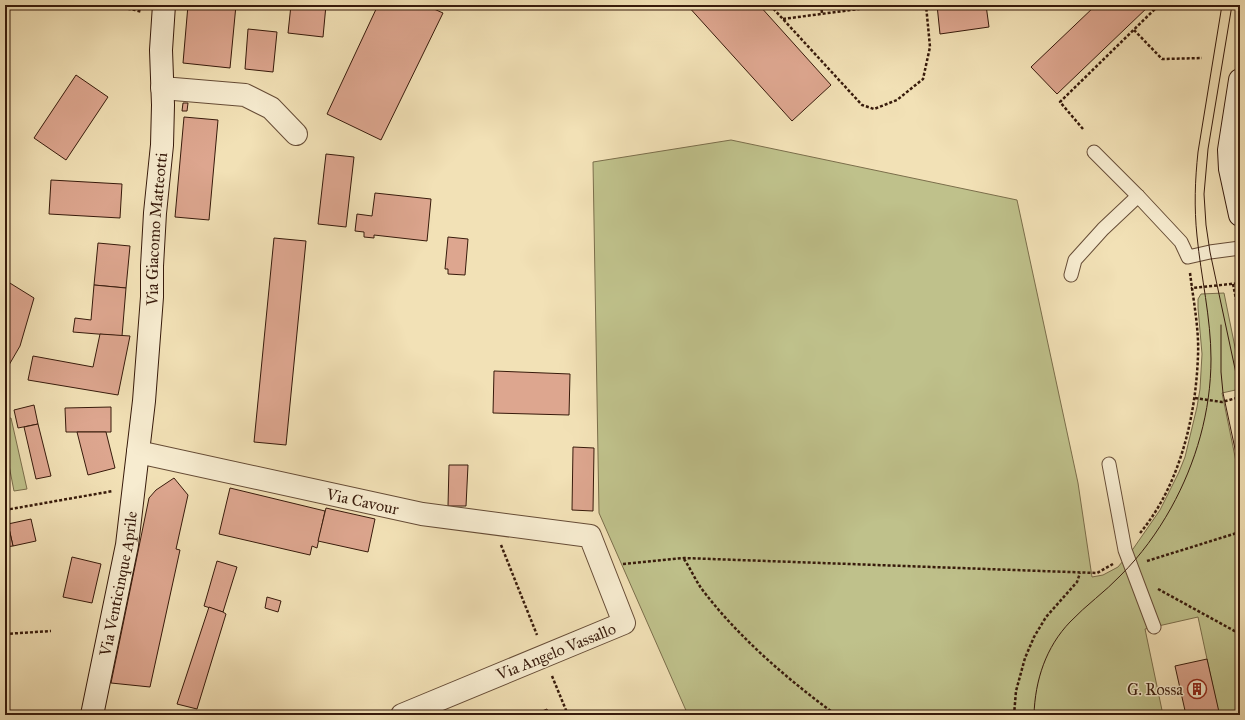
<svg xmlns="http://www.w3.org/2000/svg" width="1245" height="720" font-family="'IM FELL Great Primer',serif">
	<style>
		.green { fill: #bfc18b; stroke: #7b6e4b }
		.building { fill: #dda68f; stroke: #371a0b }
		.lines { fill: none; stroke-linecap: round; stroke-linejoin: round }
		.lane-casing { stroke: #664c36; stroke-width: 15 }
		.street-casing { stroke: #664c36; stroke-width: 24 }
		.secondary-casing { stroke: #371a0b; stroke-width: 24 }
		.path { stroke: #371a0b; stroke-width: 2.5; stroke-dasharray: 3 2; stroke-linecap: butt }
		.lane { stroke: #f7ecd0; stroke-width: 13 }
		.street { stroke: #f7ecd0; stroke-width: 22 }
		.secondary { stroke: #f7ecd0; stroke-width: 22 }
		.tram { stroke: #371a0b; stroke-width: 1 }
		.labels { text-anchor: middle; stroke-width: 3; stroke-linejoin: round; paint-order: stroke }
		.street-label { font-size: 16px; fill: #371a0b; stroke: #f7ecd0 }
		.poi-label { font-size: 16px; fill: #371a0b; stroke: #f7ecd0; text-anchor: end }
	</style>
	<rect width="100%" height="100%" fill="#f2e1b6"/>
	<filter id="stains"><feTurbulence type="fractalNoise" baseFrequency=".005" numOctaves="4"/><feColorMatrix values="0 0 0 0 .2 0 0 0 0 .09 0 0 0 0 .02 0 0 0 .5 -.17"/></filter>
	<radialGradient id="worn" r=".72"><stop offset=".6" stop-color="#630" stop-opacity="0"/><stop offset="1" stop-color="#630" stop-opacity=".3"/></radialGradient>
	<g class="green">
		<polygon points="731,140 1017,200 1078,483 1092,577 1103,575 1118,567 1133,549 1160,510 1179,472 1185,457 1197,407 1200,389 1202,354 1198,308 1198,299 1201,294 1224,293 1240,372 1240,389 1222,393 1240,481 1240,715 1219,715 1198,617 1145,629 1163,715 688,715 599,513 593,162"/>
		<polygon points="11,418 27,489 14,491 5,445 5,419"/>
	</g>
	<g class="building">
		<polygon points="188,5 236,5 230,68 183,63"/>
		<polygon points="291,5 326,5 323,37 288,33"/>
		<polygon points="378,5 425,5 443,13 381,140 327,114"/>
		<polygon points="687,5 759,5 831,85 792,121"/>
		<polygon points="937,5 986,5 989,27 940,34"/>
		<polygon points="1096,5 1150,5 1057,94 1031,67"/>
		<polygon points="248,29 277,32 273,72 245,69"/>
		<polygon points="76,75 108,97 66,160 34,138"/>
		<polygon points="183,103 188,103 187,111 182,111"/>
		<polygon points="184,117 218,120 209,220 175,217"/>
		<polygon points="326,154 354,157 346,227 318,224"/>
		<polygon points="51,180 122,184 120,218 49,214"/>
		<polygon points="375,193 431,199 427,241 374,235 374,238 364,237 364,232 355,231 357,214 372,216"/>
		<polygon points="448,237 468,239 465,275 448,274 448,269 445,269"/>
		<polygon points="274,238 306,241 286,445 254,442"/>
		<polygon points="98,243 130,246 126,288 94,285"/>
		<polygon points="5,280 34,298 20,346 9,365 5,361 5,328 7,322 5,321"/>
		<polygon points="94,285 126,288 122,336 73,332 75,318 91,320"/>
		<polygon points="100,334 130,336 118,395 28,380 33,356 93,367"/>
		<polygon points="494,371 570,374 569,415 493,413"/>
		<polygon points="5,398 9,407 5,409"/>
		<polygon points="34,405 38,424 18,428 14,410"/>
		<polygon points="111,407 111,432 66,432 65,408"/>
		<polygon points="38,424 51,476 36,479 24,427"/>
		<polygon points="77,432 106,432 115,468 88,475"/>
		<polygon points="573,447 594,448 593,511 572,510"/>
		<polygon points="449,465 468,465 466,506 448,506"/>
		<polygon points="174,478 188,495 176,549 180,550 150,687 111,683 149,498 156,490"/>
		<polygon points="230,488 325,511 317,548 312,546 310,555 219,534"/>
		<polygon points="326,508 375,519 368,552 318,541"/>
		<polygon points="31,519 36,541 13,546 8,524"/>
		<polygon points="8,524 13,546 5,547 5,525"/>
		<polygon points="72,557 101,564 92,603 63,597"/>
		<polygon points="217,561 237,567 223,612 204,606"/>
		<polygon points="267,597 281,601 278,612 265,608"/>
		<polygon points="209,607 223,612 226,614 197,709 177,704"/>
		<polygon points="1207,659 1219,712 1206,715 1186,715 1175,666"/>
		<polygon points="547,709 549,715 532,715"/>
	</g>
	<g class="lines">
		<g class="lane-casing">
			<g id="lane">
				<polyline points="1094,152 1138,196"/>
				<polyline points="1071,275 1075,260 1103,229 1138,196 1181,242 1188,257 1210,252 1240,248"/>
				<polyline points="1109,464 1125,550 1154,627"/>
			</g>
		</g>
		<g class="street-casing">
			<g id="street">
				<polyline points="162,88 245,95 271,108 296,134"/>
				<path id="s1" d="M138 452 422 514 590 536 624 623 402 715"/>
			</g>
		</g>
		<g class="secondary-casing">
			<g id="secondary">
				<polyline points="1240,80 1229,150 1230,169 1240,215"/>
				<path id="s2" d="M92 715 127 545 144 401 152 297V266L155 213 162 145 163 105 161 50 164 5"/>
			</g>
		</g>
		<g class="path">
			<polyline points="103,5 135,10 142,12"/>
			<polyline points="770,5 862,105 874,109 897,100 923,79 930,47 926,5"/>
			<polyline points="821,5 822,13"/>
			<polyline points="783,19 889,5"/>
			<polyline points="1134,30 1162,59 1202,58"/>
			<polyline points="1083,129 1060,102 1159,5"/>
			<polyline points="1190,273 1192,288"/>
			<polyline points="1233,284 1240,319"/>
			<polyline points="1195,398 1222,402 1240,397"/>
			<polyline points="5,510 113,491"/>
			<path d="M1140 533C1180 485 1196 416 1198 355 1199 334 1195 309 1192 288L1240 283"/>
			<polyline points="501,545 537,635"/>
			<path d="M684 559C690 568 695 579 701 588 738 637 786 678 836 715"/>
			<polyline points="1147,561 1240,532"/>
			<polyline points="623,564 684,558 1097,573 1113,564"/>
			<polyline points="1158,589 1240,634"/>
			<polyline points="5,634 51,631"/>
			<polyline points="552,676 568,715"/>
			<polyline points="1014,715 1016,691 1025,658 1034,637 1046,617 1077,582 1080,573"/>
		</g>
		<use href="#lane" class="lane"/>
		<use href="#street" class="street"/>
		<use href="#secondary" class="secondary"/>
		<g class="tram">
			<polyline points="1232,5 1208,149 1204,194 1206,225 1210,252 1240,392"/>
			<polyline points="1221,325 1221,372 1223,393 1240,472"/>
			<path d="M1034 715C1035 680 1046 647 1070 622 1086 605 1105 592 1121 575 1141 555 1157 533 1171 508 1196 463 1211 411 1211 359 1211 318 1201 277 1197 236 1194 207 1195 180 1198 152L1222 5"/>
		</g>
	</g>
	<defs>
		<g id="building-ring" transform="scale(1)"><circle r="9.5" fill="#f7ecd0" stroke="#8f2418" stroke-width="1.5"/><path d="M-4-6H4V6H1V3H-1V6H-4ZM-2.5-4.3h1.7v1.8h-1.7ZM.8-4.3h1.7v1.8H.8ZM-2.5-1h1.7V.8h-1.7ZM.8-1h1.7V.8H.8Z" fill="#8f2418"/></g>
	</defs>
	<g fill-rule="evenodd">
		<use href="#building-ring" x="1197" y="689"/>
	</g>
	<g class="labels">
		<g class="street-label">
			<text dy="6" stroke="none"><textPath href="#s2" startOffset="491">Via Giacomo Matteotti</textPath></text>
			<text dy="6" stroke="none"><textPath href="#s1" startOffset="230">Via Cavour</textPath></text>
			<text dy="6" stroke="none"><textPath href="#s2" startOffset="134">Via Venticinque Aprile</textPath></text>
			<text transform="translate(556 651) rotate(-22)" y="6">Via Angelo Vassallo</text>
		</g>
		<g class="poi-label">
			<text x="1183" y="695">G. Rossa</text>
		</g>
	</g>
	<rect width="1245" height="720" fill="none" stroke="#f2e1b6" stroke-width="20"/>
	<rect x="6" y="6" width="1233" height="708" fill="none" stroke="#371a0b" stroke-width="2"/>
	<rect x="10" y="10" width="1225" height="700" fill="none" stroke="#371a0b"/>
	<rect width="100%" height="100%" filter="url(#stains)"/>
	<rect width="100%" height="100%" fill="url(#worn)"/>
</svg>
